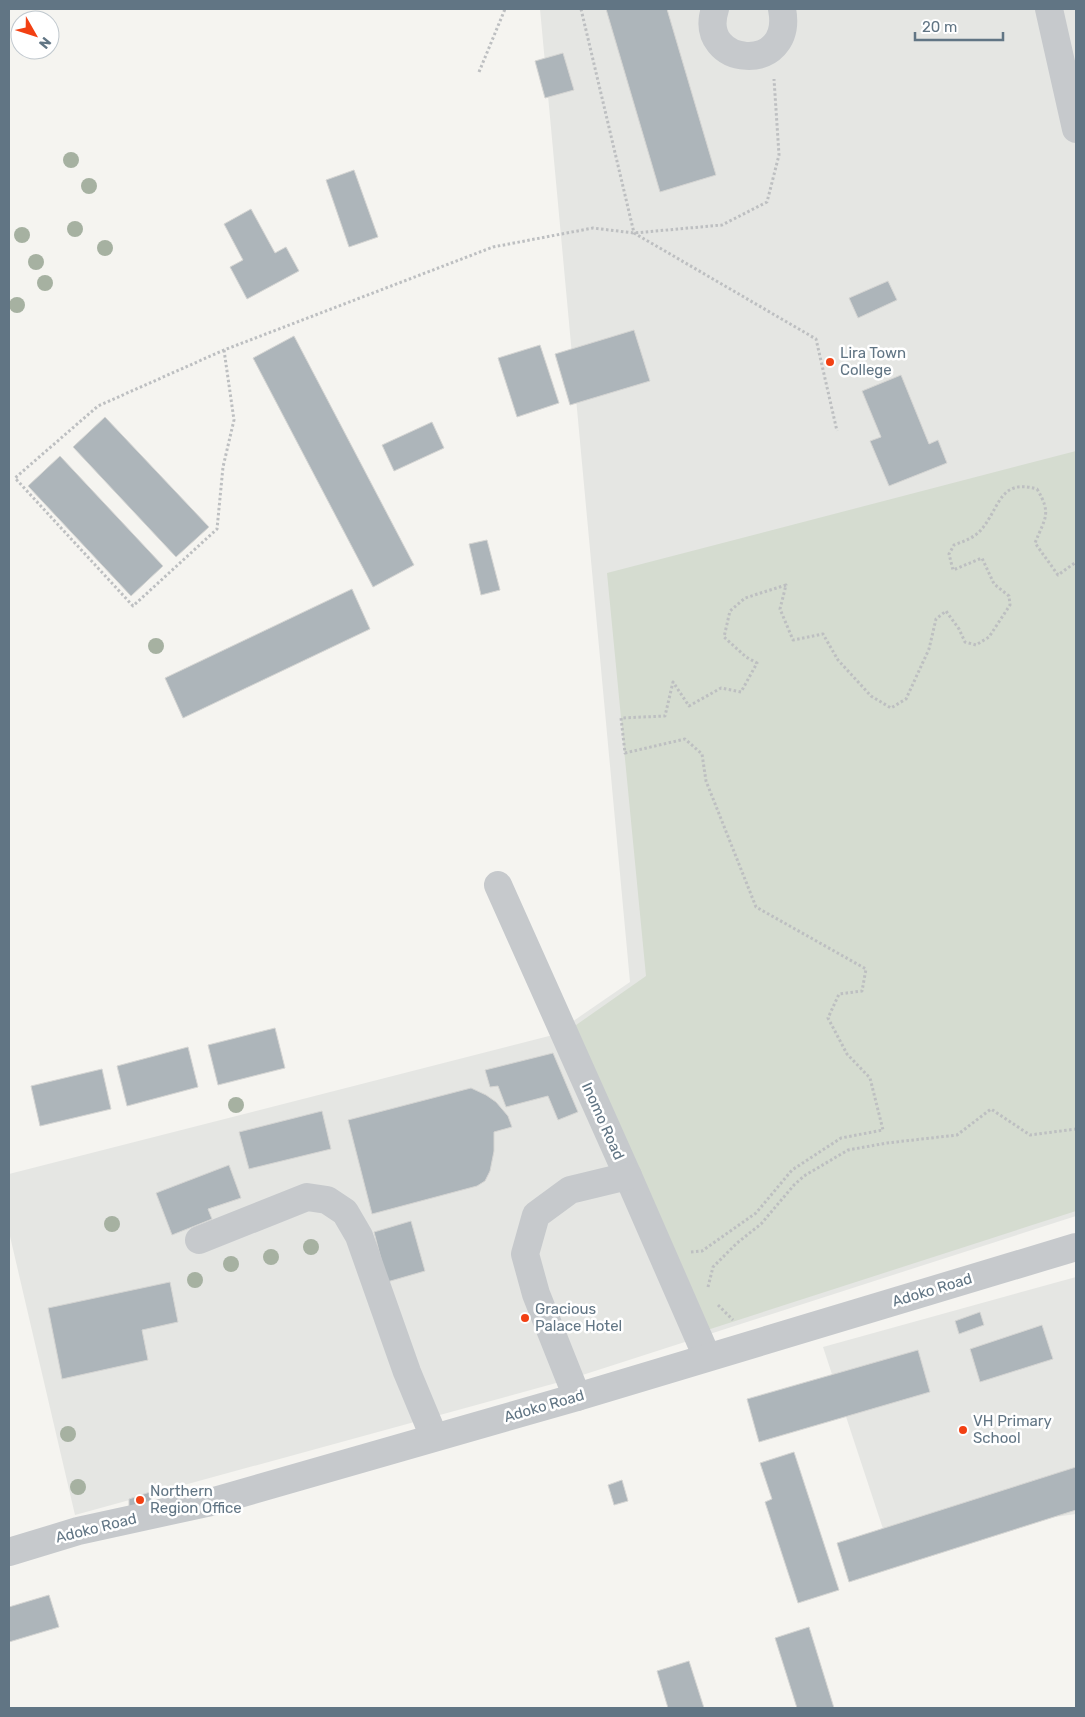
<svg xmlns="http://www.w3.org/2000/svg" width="1085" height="1717" font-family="Rubik,sans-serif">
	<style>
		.built { fill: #e5e6e3 }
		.green { fill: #d5dcd0 }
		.building { fill: #adb5ba; stroke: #d5d5d3 }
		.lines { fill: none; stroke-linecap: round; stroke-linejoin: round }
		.path { stroke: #bdbfc1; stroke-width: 3; stroke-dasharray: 2.5 2.5; stroke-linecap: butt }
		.minor { stroke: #c6c9cc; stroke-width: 28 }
		.tree { fill: #a6b1a1 }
		.poi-dot { fill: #f24013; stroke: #fff; stroke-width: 2 }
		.labels { text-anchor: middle; stroke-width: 5; stroke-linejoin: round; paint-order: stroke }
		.poi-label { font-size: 15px; fill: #617584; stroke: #fff; text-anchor: start }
		.street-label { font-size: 15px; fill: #617584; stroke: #fff }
	</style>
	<rect width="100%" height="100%" fill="#f5f4f0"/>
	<g class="built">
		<polygon points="540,9 1076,9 1076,1216 567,1380 75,1515 9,1232 9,1174 553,1035 630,982"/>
		<polygon points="1076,1277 1076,1514 887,1541 823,1347"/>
	</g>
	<polygon class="green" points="1076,451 1076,1211 701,1332 569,1030 646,976 607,573"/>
	<g class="building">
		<polygon points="606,9 667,9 716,175 660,192"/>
		<polygon points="563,53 574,90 545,98 535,61"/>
		<polygon points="354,170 378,237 349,247 326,180"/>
		<polygon points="251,209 275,253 286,247 299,271 247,299 230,267 243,260 224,224"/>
		<polygon points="888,281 897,300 858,318 849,298"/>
		<polygon points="634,330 650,381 570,405 555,354"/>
		<polygon points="294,336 414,565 373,587 253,358"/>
		<polygon points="540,345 559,403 517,417 498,358"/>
		<polygon points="901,375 929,444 938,440 947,463 889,486 870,441 881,437 862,391"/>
		<polygon points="105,417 209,527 176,557 73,447"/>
		<polygon points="432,422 444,448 394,471 382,445"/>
		<polygon points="60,456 163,566 131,596 28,486"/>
		<polygon points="487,540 500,590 481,595 469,544"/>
		<polygon points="352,589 370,629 183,718 165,678"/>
		<polygon points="275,1028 285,1068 218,1085 208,1045"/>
		<polygon points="188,1047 198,1087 127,1106 117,1066"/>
		<polygon points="553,1053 578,1112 558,1120 548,1096 506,1107 498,1086 490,1087 485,1070"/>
		<polygon points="102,1069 111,1109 40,1126 31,1086"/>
		<polygon points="471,1088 486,1095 496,1102 508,1116 512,1127 494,1132 494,1151 490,1171 485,1181 477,1186 372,1214 348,1120"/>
		<polygon points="322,1111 331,1149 249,1169 239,1132"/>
		<polygon points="229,1165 241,1198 208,1209 212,1219 172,1235 156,1193"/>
		<polygon points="411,1221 425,1271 387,1282 374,1232"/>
		<polygon points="170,1282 178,1322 142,1330 148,1360 62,1379 48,1308"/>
		<polygon points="980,1312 984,1325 959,1334 955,1321"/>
		<polygon points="1042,1325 1053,1359 980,1382 970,1349"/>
		<polygon points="918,1350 930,1392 759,1442 747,1399"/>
		<polygon points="794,1452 839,1590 798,1603 765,1502 772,1499 760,1463"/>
		<polygon points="1076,1467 1076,1510 849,1582 837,1543"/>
		<polygon points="622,1480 628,1501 614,1505 608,1485"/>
		<polygon points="150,1492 152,1501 129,1508 129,1499"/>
		<polygon points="49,1595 59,1627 9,1642 9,1607"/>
		<polygon points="809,1627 834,1708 797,1708 775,1638"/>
		<polygon points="689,1661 704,1708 668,1708 657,1671"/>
	</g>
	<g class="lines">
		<g class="path">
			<polyline points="581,9 634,233 816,339 837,431"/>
			<polyline points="479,72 505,9"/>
			<polyline points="224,350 234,420 223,467 217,529 133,606 15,478 98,406 224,350 493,247 593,228 634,233 722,225 767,202 779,155 774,79"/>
			<path d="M691 1252 702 1251 756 1213 792 1170 841 1138 883 1130 870 1078 847 1054 828 1018 839 994 862 991 866 969 756 907 706 781 702 754 685 739 625 753 621 718 665 716 673 682 689 706 721 688 741 692 757 663 746 657 724 637 730 611 745 598 786 585 780 609 793 640 823 634 838 660 871 696 891 708 906 699 929 649 936 619 946 611 959 629 965 642 976 645 989 637 1010 605 1009 596 994 584 982 558 953 570 949 554 954 545C964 541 974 538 981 530 1000 508 999 478 1037 489 1052 514 1045 518 1035 543L1058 575 1076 562"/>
			<polyline points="708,1287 713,1267 737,1243 761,1224 794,1185 804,1176 848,1150 887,1143 957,1135 991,1109 1030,1135 1076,1129"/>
			<polyline points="718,1305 733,1320"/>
		</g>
		<g class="minor">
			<path d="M715 9C696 67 795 76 782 9"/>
			<polyline points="1049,9 1076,129"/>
			<polyline points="498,885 628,1176 707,1357"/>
			<polyline points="199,1240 307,1197 327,1200 345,1212 359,1236 407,1372 434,1437"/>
			<polyline points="577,1397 536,1294 525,1254 536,1215 570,1190 628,1176"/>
			<polyline points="9,1552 78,1531 211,1502 577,1397 1076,1247"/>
		</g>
	</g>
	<g class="tree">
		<circle cx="71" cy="160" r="8"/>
		<circle cx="89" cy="186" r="8"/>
		<circle cx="75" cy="229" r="8"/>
		<circle cx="22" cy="235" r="8"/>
		<circle cx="105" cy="248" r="8"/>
		<circle cx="36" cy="262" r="8"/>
		<circle cx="45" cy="283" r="8"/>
		<circle cx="17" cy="305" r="8"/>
		<circle cx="156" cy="646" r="8"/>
		<circle cx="236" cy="1105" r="8"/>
		<circle cx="112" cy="1224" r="8"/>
		<circle cx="311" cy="1247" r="8"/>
		<circle cx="271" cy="1257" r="8"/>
		<circle cx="231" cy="1264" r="8"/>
		<circle cx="195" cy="1280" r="8"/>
		<circle cx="68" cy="1434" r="8"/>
		<circle cx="78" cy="1487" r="8"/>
	</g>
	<g class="poi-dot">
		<circle cx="830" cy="362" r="5"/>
		<circle cx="525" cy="1318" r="5"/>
		<circle cx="963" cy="1430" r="5"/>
		<circle cx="140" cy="1500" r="5"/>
	</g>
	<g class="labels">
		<g class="poi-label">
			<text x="840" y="358">Lira Town<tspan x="840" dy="17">College</tspan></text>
			<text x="535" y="1314">Gracious<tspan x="535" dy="17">Palace Hotel</tspan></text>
			<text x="973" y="1426">VH Primary<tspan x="973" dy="17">School</tspan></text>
			<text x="150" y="1496">Northern<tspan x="150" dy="17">Region Office</tspan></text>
		</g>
		<g class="street-label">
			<text transform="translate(603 1121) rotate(66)" y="5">Inomo Road</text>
			<text transform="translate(932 1290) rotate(-17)" y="5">Adoko Road</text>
			<text transform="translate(544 1406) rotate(-16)" y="5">Adoko Road</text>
			<text transform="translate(96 1528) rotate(-14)" y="5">Adoko Road</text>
		</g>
	</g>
	<rect width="1085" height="1717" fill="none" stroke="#617584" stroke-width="20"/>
	<g transform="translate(35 35) rotate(129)"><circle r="24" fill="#ffffff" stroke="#c0c8ce"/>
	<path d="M0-4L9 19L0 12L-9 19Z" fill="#f24013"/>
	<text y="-8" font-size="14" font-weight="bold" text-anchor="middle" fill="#617584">N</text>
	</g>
	<path d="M915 32v8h88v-8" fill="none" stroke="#617584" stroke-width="2.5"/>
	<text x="922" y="32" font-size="15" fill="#617584" stroke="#ffffff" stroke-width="4" paint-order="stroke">20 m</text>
</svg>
